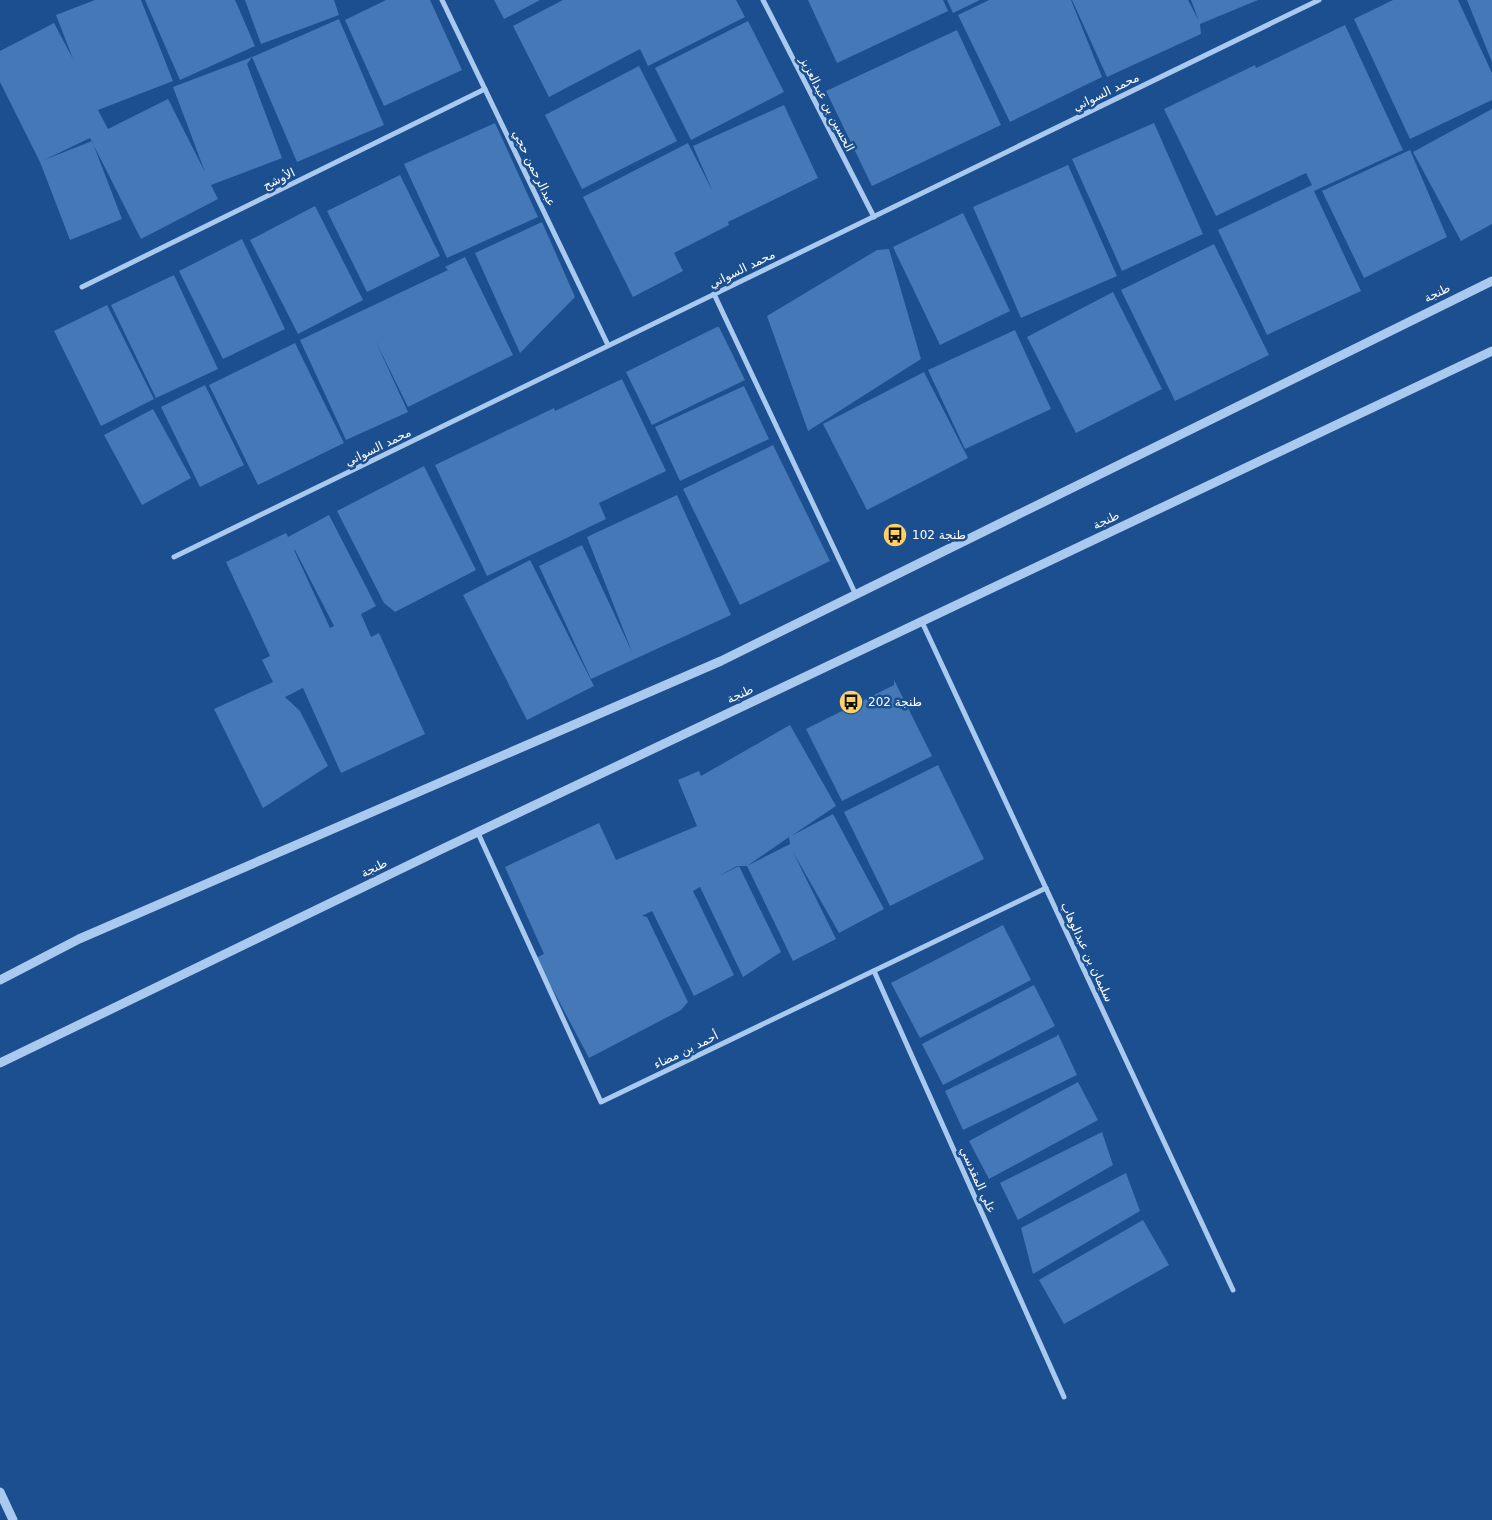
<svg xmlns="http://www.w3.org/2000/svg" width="1492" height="1520" font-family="'DejaVu Sans',Cairo,sans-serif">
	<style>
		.building { fill: #4478b7; fill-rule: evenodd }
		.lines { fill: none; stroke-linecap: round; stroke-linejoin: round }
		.minor { stroke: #a9c9ee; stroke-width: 5 }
		.tertiary { stroke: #a9c9ee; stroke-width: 9 }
		.labels { text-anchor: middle; stroke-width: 5; stroke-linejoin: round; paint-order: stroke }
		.street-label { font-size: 12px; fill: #fff; stroke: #1b4f8f }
		.poi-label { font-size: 12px; fill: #fff; stroke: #1b4f8f; text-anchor: start }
	</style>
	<rect width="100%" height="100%" fill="#1b4f8f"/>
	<g class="building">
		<polygon points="95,0 141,0 173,81 98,110 108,129 168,99 205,172 173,87 252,57 247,64 282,158 211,185 218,199 141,239 90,138 44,160 92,141 122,219 70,240 40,162 0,82 0,51 54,23 73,59 56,15"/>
		<polygon points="145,0 235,0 255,46 180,80"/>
		<polygon points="245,0 334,0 339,15 261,44"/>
		<polygon points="386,0 430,0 462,70 384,106 345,20"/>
		<polygon points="494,0 540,0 504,19"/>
		<polygon points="563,0 736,0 745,17 648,66 640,49 549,97 513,26"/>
		<polygon points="808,0 943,0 948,11 837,63"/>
		<polygon points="947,0 980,0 953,13"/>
		<polygon points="989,0 1071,0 1102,77 1010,122 958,15"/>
		<polygon points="1072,0 1188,0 1199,21 1191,0 1258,0 1200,24 1201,34 1107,77"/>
		<polygon points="1393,0 1458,0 1492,73 1492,100 1410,139 1354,19"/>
		<polygon points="1467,0 1492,0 1492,62"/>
		<polygon points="339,19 384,125 297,162 252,57"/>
		<polygon points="748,21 784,92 691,140 655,68"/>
		<polygon points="1345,25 1403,150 1314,191 1361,291 1267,335 1218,230 1312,185 1306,173 1216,216 1164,109 1255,65 1256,68"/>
		<polygon points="957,30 1001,125 872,186 826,91"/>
		<polygon points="639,66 677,141 582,189 545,115"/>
		<polygon points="784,105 818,178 728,222 729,225 674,253 683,271 633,297 583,197 688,143 713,192 693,146"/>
		<polygon points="1492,109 1492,224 1461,241 1413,152"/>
		<polygon points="495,123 538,217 447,258 404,164"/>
		<polygon points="1154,123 1203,234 1122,271 1072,159"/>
		<polygon points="1410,150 1447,237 1364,278 1322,191"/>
		<polygon points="1068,165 1117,276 1021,318 973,207"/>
		<polygon points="400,175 440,256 367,292 327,211"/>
		<polygon points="315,206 363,300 298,334 250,240"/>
		<polygon points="963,213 1010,311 940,345 893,247"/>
		<polygon points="542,222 575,297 520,353 475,253"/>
		<polygon points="242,239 285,329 223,359 179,271"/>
		<polygon points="1214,244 1269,355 1175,401 1121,290"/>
		<polygon points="889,249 921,359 808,431 767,316 877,250"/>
		<polygon points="465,257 513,355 408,407 375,340 408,412 346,440 300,340 448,270 445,267"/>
		<polygon points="174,275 218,369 156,398 111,305"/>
		<polygon points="1113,292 1162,389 1076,433 1027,337"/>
		<polygon points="107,305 154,399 101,426 54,331"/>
		<polygon points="717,327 719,327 745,380 652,425 626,372"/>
		<polygon points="1015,330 1051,409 965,449 928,370"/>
		<polygon points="295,343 344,443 258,485 209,385"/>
		<polygon points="924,372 968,458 867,510 823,424"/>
		<polygon points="622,379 666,471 599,503 606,519 487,576 435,465 554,408 555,411"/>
		<polygon points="205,385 244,465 200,487 161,407"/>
		<polygon points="744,386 769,439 680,481 655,427"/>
		<polygon points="153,409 191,478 142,505 104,435"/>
		<polygon points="773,445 830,561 740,605 683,489"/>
		<polygon points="424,466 476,570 395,612 384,603 337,511"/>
		<polygon points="677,495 731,615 591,679 539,566 582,545 632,652 587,537"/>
		<path d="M329 515 376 606 361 614 371 637 379 633 425 734 341 773 303 688 285 697 300 711 328 766 263 808 214 709 273 682 262 660 270 656 226 562 286 533 288 537ZM294 550H295L334 626 330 628Z"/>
		<polygon points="530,560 594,686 527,720 463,595"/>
		<polygon points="894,680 932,756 842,801 806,729 894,685"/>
		<polygon points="790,725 836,806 791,836 833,814 884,909 839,933 793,852 836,939 793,961 747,866 790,844 789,837 747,866 737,866 717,877 739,866 781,952 743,977 700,887 693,891 734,975 694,996 652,911 642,916 647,917 688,1002 681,1010 589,1058 536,958 544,954 505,867 599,823 616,860 697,826 678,780 699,771 701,776"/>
		<polygon points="938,765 984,859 890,906 844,812"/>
		<polygon points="1003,925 1031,980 920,1038 891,983"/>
		<polygon points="1034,985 1055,1026 943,1085 922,1044"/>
		<polygon points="1058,1034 1077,1075 963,1130 945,1091 1057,1036"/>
		<polygon points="1078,1082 1098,1120 989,1179 969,1141"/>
		<polygon points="1102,1132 1113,1165 1018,1220 1000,1183"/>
		<polygon points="1126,1173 1140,1211 1033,1274 1021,1228"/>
		<polygon points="1143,1220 1169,1265 1064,1324 1039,1280"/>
	</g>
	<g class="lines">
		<g class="minor">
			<polyline points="442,0 608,345"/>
			<polyline points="763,0 874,217"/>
			<polyline points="82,287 485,89"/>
			<polyline points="714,294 856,595"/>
			<polyline points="174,557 1319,0"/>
			<polyline points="922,622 1233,1290"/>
			<polyline points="478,833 601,1102 1046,888"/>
			<polyline points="874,971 1064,1397"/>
		</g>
		<g class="tertiary">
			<polyline points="0,980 79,939 721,661 1492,281"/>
			<polyline points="0,1063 440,850 1492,351"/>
			<polyline points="0,1492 13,1520"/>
		</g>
	</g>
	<defs>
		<g id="bus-disc" transform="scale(1.25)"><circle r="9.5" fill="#ffd166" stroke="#1b4f8f"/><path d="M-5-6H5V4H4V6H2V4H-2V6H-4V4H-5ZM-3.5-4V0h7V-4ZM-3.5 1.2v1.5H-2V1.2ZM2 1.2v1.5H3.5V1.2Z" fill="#111"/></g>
	</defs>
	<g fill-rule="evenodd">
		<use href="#bus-disc" x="895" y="535"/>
		<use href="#bus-disc" x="851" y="702"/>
	</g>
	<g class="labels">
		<g class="street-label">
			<text transform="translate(1106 92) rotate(-26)" y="4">محمد السواني</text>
			<text transform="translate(827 104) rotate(63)" y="4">الحسين بن عبدالعزيز</text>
			<text transform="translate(534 168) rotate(64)" y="4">عبدالرحمن حجي</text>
			<text transform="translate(279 179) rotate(-26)" y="4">الأوشح</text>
			<text transform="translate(742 269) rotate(-26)" y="4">محمد السواني</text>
			<text transform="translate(1437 293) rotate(-26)" y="4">طنجة</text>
			<text transform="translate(378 447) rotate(-26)" y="4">محمد السواني</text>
			<text transform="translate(1106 520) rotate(-25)" y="4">طنجة</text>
			<text transform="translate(740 694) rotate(-25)" y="4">طنجة</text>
			<text transform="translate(374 868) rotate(-26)" y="4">طنجة</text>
			<text transform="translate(1087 952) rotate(65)" y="4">سليمان بن عبدالوهاب</text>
			<text transform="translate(686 1050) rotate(-26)" y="4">أحمد بن مضاء</text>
			<text transform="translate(978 1180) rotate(66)" y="4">علي المقدسي</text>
		</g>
		<g class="poi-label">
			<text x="912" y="539">طنجة 102</text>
			<text x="868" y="706">طنجة 202</text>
		</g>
	</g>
</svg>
